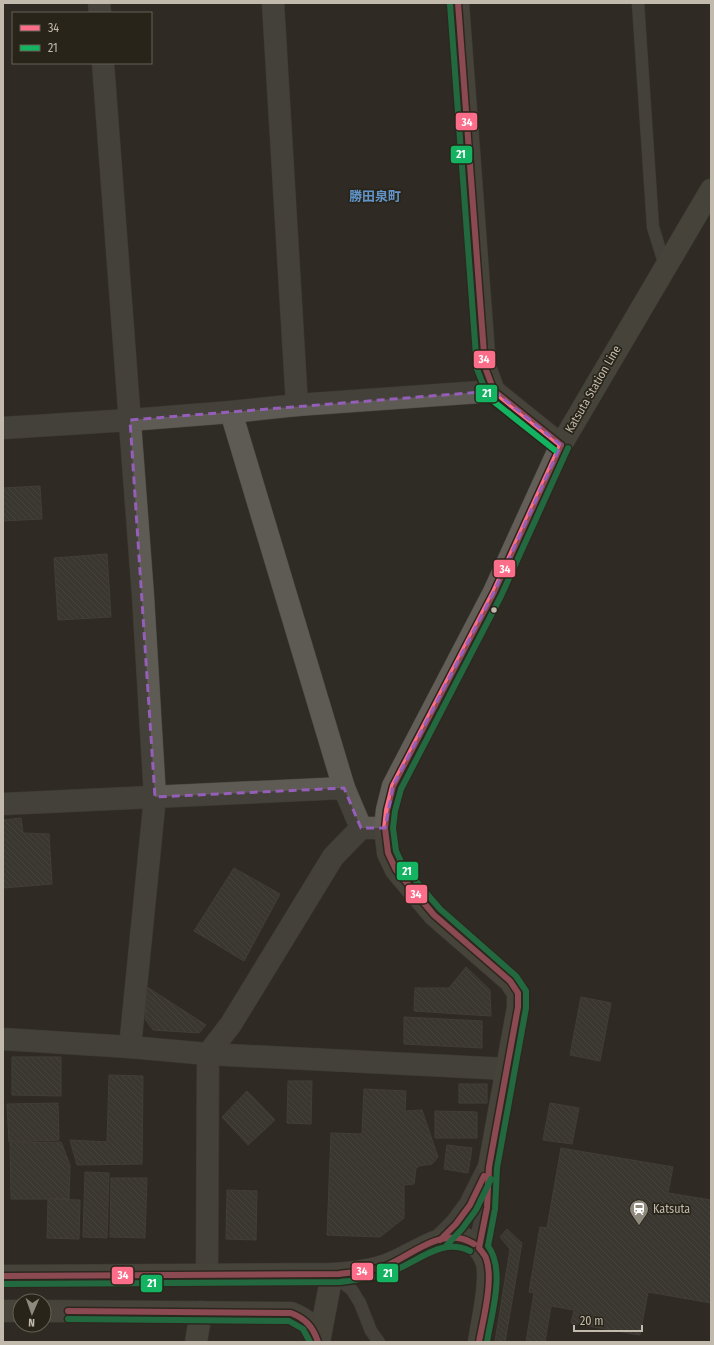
<svg xmlns="http://www.w3.org/2000/svg" width="714" height="1345" font-family="'Fira Sans Condensed','Noto Sans JP',sans-serif">
	<style>
		.building { fill: url(#building-back-hatch); stroke: #58544c }
		.lines { fill: none; stroke-linecap: round; stroke-linejoin: round }
		.lane-casing { stroke: #4a4842; stroke-width: 13 }
		.street-casing { stroke: #4a4842; stroke-width: 23 }
		.secondary-casing { stroke: #4a4842; stroke-width: 23 }
		.lane { stroke: #5e5a54; stroke-width: 12 }
		.street { stroke: #5e5a54; stroke-width: 22 }
		.secondary { stroke: #635f58; stroke-width: 22 }
		.bus-1-casing { stroke: #292419; stroke-width: 9 }
		.bus-2-casing { stroke: #292419; stroke-width: 9 }
		.bus-1 { stroke: #fb6d88; stroke-width: 6 }
		.bus-2 { stroke: #13b361; stroke-width: 6 }
		.marked { fill: none; stroke: #945eb9; stroke-width: 3; stroke-dasharray: 8 5; stroke-linejoin: round }
		.bus-dot { fill: #c2bbad; stroke: #292419; stroke-width: 1.5 }
		.labels { text-anchor: middle; stroke-width: 3.5; stroke-linejoin: round; paint-order: stroke }
		.street-label { font-size: 12px; fill: #c2bbad; stroke: #292419 }
		.poi-label { font-size: 12px; fill: #c2bbad; stroke: #292419; text-anchor: start }
		.neighbourhood-label { font-size: 13px; font-weight: bold; fill: #6094cb; stroke: #292419 }
		.line-badge { stroke: #292419; stroke-width: 1.5 }
		.badge-label { font-size: 11px; text-anchor: middle; font-weight: bold; fill: #fff }
	</style>
	<defs>
		<pattern id="building-back-hatch" width="6" height="6" patternUnits="userSpaceOnUse"><rect width="6" height="6" fill="#48453f"/><path d="M-1 5l2 2M0 0l6 6M5-1l2 2" fill="none" stroke="#615e58"/></pattern>
	</defs>
	<rect width="100%" height="100%" fill="#2f2c25"/>
	<g class="building">
		<polygon points="40,486 42,519 3,521 3,488"/>
		<polygon points="107,554 111,617 58,620 54,558"/>
		<polygon points="21,818 23,833 49,834 52,884 3,888 3,820"/>
		<polygon points="234,868 280,894 244,961 194,931"/>
		<polygon points="466,967 490,990 491,1016 414,1011 415,988 449,988"/>
		<polygon points="147,987 206,1025 199,1033 153,1030 145,1019"/>
		<polygon points="581,997 611,1003 600,1061 570,1055"/>
		<polygon points="404,1017 482,1021 482,1048 404,1044"/>
		<polygon points="12,1057 61,1057 61,1096 12,1095"/>
		<polygon points="109,1075 143,1076 142,1164 77,1165 70,1140 107,1142"/>
		<polygon points="288,1081 312,1081 311,1124 287,1123"/>
		<rect x="459" y="1084" width="28" height="19"/>
		<polygon points="364,1089 406,1091 405,1111 422,1110 438,1157 432,1164 419,1166 416,1168 414,1184 404,1185 404,1218 380,1237 327,1235 331,1133 362,1134"/>
		<polygon points="247,1091 275,1120 248,1145 222,1117"/>
		<polygon points="58,1103 59,1140 9,1142 7,1104"/>
		<polygon points="550,1103 579,1108 572,1144 543,1140"/>
		<polygon points="435,1111 477,1112 477,1138 435,1138"/>
		<polygon points="61,1142 70,1165 69,1199 11,1199 10,1143"/>
		<polygon points="447,1145 472,1148 468,1173 444,1169"/>
		<polygon points="561,1148 673,1167 668,1193 711,1200 711,1303 648,1292 640,1335 571,1323 574,1310 551,1306 545,1342 526,1342 534,1293 529,1292 540,1227 547,1228"/>
		<polygon points="85,1172 109,1173 107,1238 83,1237"/>
		<polygon points="111,1178 147,1178 145,1238 110,1237"/>
		<polygon points="227,1190 257,1191 256,1240 226,1239"/>
		<polygon points="48,1199 80,1200 79,1239 47,1238"/>
		<polygon points="507,1229 522,1243 505,1342 495,1342 510,1249 500,1237"/>
	</g>
	<g class="lines">
		<g class="lane-casing">
			<g id="lane">
				<polyline points="638,3 653,227 665,266"/>
				<polyline points="332,1274 352,1290 360,1303 371,1331 379,1342"/>
			</g>
		</g>
		<g class="street-casing">
			<g id="street">
				<polyline points="99,3 100,13"/>
				<polyline points="273,3 297,405"/>
				<polyline points="103,63 143,596 155,797 130,1047"/>
				<polyline points="231,412 344,788 361,828"/>
				<polyline points="3,428 130,420 231,412 297,405 494,391"/>
				<polyline points="3,804 344,788"/>
				<polyline points="3,1039 130,1047 208,1054 507,1069"/>
				<polyline points="440,1240 456,1224 470,1205 489,1167"/>
				<path d="M479 1248C485 1224 490 1199 489 1175"/>
				<polyline points="207,1275 208,1054 231,1024 333,857 361,828 385,828"/>
			</g>
		</g>
		<g class="secondary-casing">
			<g id="secondary">
				<polyline points="458,3 485,367 494,391 561,445"/>
				<polyline points="489,1167 518,1007 518,993 510,981 434,915 396,870 388,853 385,828 387,810 393,786 494,592 561,445 711,190"/>
				<path d="M3 1276 332 1274C352 1273 371 1271 389 1264 408 1257 440 1234 460 1237 466 1238 471 1242 476 1246 484 1252 488 1263 488 1272 489 1292 482 1322 479 1342"/>
				<polyline points="3,1311 20,1311"/>
				<path d="M44 1311 291 1313C308 1320 312 1324 318 1342"/>
				<polyline points="196,1342 201,1312"/>
				<polyline points="319,1342 332,1274"/>
			</g>
		</g>
		<use href="#lane" class="lane"/>
		<use href="#street" class="street"/>
		<use href="#secondary" class="secondary"/>
		<g class="bus-1-casing">
			<g id="bus-1">
				<polyline points="458,3 485,367 494,391 561,445"/>
				<polyline points="440,1240 456,1224 470,1205 484,1176"/>
				<path d="M3 1276 339 1274C356 1272 373 1271 388 1265 411 1255 436 1232 463 1239 467 1240 470 1242 474 1244"/>
				<path d="M68 1311 291 1313C306 1319 313 1327 318 1342"/>
				<path d="M479 1342C483 1320 494 1279 486 1258 485 1255 481 1251 479 1248L487 1208 489 1167 518 1007V993L510 981 434 915 396 870 388 853 385 828 387 810 393 786 494 592 561 445"/>
			</g>
		</g>
		<g class="bus-2-casing">
			<g id="bus-2">
				<polyline points="450,4 477,369 488,397 556,451"/>
				<polyline points="446,1246 462,1229 476,1210 491,1179"/>
				<path d="M3 1284 340 1282C356 1280 373 1278 388 1273 416 1264 441 1236 470 1251"/>
				<polyline points="68,1319 289,1321 303,1329 310,1342"/>
				<path d="M487 1342C491 1315 506 1270 488 1246L495 1209 497 1168 526 1008V991L516 976 440 909 403 866 396 851 393 828 395 811 401 789 501 596 568 448"/>
			</g>
		</g>
		<use href="#bus-1" class="bus-1"/>
		<use href="#bus-2" class="bus-2"/>
	</g>
	<path d="M0 0H714V1345H0ZM494 391 561 445 494 592 393 786 385 828H361L344 788 155 797 130 420Z" fill="#2f2c25" fill-opacity=".55" fill-rule="evenodd"/>
	<path class="marked" d="M494 391 561 445 494 592 393 786 385 828H361L344 788 155 797 130 420Z"/>
	<defs>
		<g id="station-pin" transform="scale(1)"><path d="M0 17L-7.5 6A9.5 9.5 0 1 1 7.5 6Z" fill="#8f897d" stroke="#292419"/><path d="M-3-6H3Q5-6 5-4V2Q5 4 3 4L4.5 6H3L1.5 4h-3L-3 6H-4.5L-3 4Q-5 4-5 2V-4Q-5-6-3-6ZM-3.5-4v3h7v-3ZM-3.5 1v1.5H-2V1ZM2 1v1.5H3.5V1Z" fill="#fff"/></g>
	</defs>
	<g fill-rule="evenodd">
		<use href="#station-pin" x="639" y="1209"/>
	</g>
	<circle class="bus-dot" cx="494" cy="610" r="3.5"/>
	<g class="labels">
		<g class="street-label">
			<text transform="translate(593 389) rotate(-60)" y="4">Katsuta Station Line</text>
		</g>
		<g class="poi-label">
			<text x="653" y="1213">Katsuta</text>
		</g>
		<g class="neighbourhood-label">
			<text x="375" y="201">勝田泉町</text>
		</g>
	</g>
	<g class="line-badge">
		<rect x="455" y="112" width="23" height="19" rx="4" fill="#fb6d88"/>
		<rect x="450" y="145" width="23" height="19" rx="4" fill="#13b361"/>
		<rect x="473" y="350" width="23" height="19" rx="4" fill="#fb6d88"/>
		<rect x="475" y="384" width="23" height="19" rx="4" fill="#13b361"/>
		<rect x="493" y="559" width="23" height="19" rx="4" fill="#fb6d88"/>
		<rect x="396" y="861" width="23" height="20" rx="4" fill="#13b361"/>
		<rect x="405" y="884" width="23" height="20" rx="4" fill="#fb6d88"/>
		<rect x="351" y="1262" width="23" height="19" rx="4" fill="#fb6d88"/>
		<rect x="376" y="1263" width="23" height="20" rx="4" fill="#13b361"/>
		<rect x="111" y="1266" width="23" height="19" rx="4" fill="#fb6d88"/>
		<rect x="140" y="1274" width="23" height="19" rx="4" fill="#13b361"/>
	</g>
	<g class="badge-label">
		<text x="467" y="126">34</text>
		<text x="461" y="158">21</text>
		<text x="484" y="363">34</text>
		<text x="487" y="397">21</text>
		<text x="505" y="573">34</text>
		<text x="407" y="875">21</text>
		<text x="416" y="898">34</text>
		<text x="362" y="1275">34</text>
		<text x="388" y="1277">21</text>
		<text x="123" y="1279">34</text>
		<text x="152" y="1287">21</text>
	</g>
	<rect width="714" height="1345" fill="none" stroke="#c2bbad" stroke-width="8"/>
	<rect x="12" y="12" width="140" height="52" fill="#292419" stroke="#666054"/>
	<rect x="20" y="25" width="20" height="6" fill="#fb6d88" stroke="#666054"/>
	<text x="48" y="32" font-size="12" fill="#c2bbad">34</text>
	<rect x="20" y="45" width="20" height="6" fill="#13b361" stroke="#666054"/>
	<text x="48" y="52" font-size="12" fill="#c2bbad">21</text>
	<g transform="translate(32 1313) rotate(182)"><circle r="19" fill="#292419" stroke="#666054"/>
	<path d="M0-3L7 15L0 10L-7 15Z" fill="#8f897d"/>
	<text y="-6" font-size="11" font-weight="bold" text-anchor="middle" fill="#c2bbad">N</text>
	</g>
	<path d="M574 1325v6h68v-6" fill="none" stroke="#c2bbad" stroke-width="2"/>
	<text x="580" y="1325" font-size="12" fill="#c2bbad" stroke="#292419" stroke-width="3" paint-order="stroke">20 m</text>
</svg>
